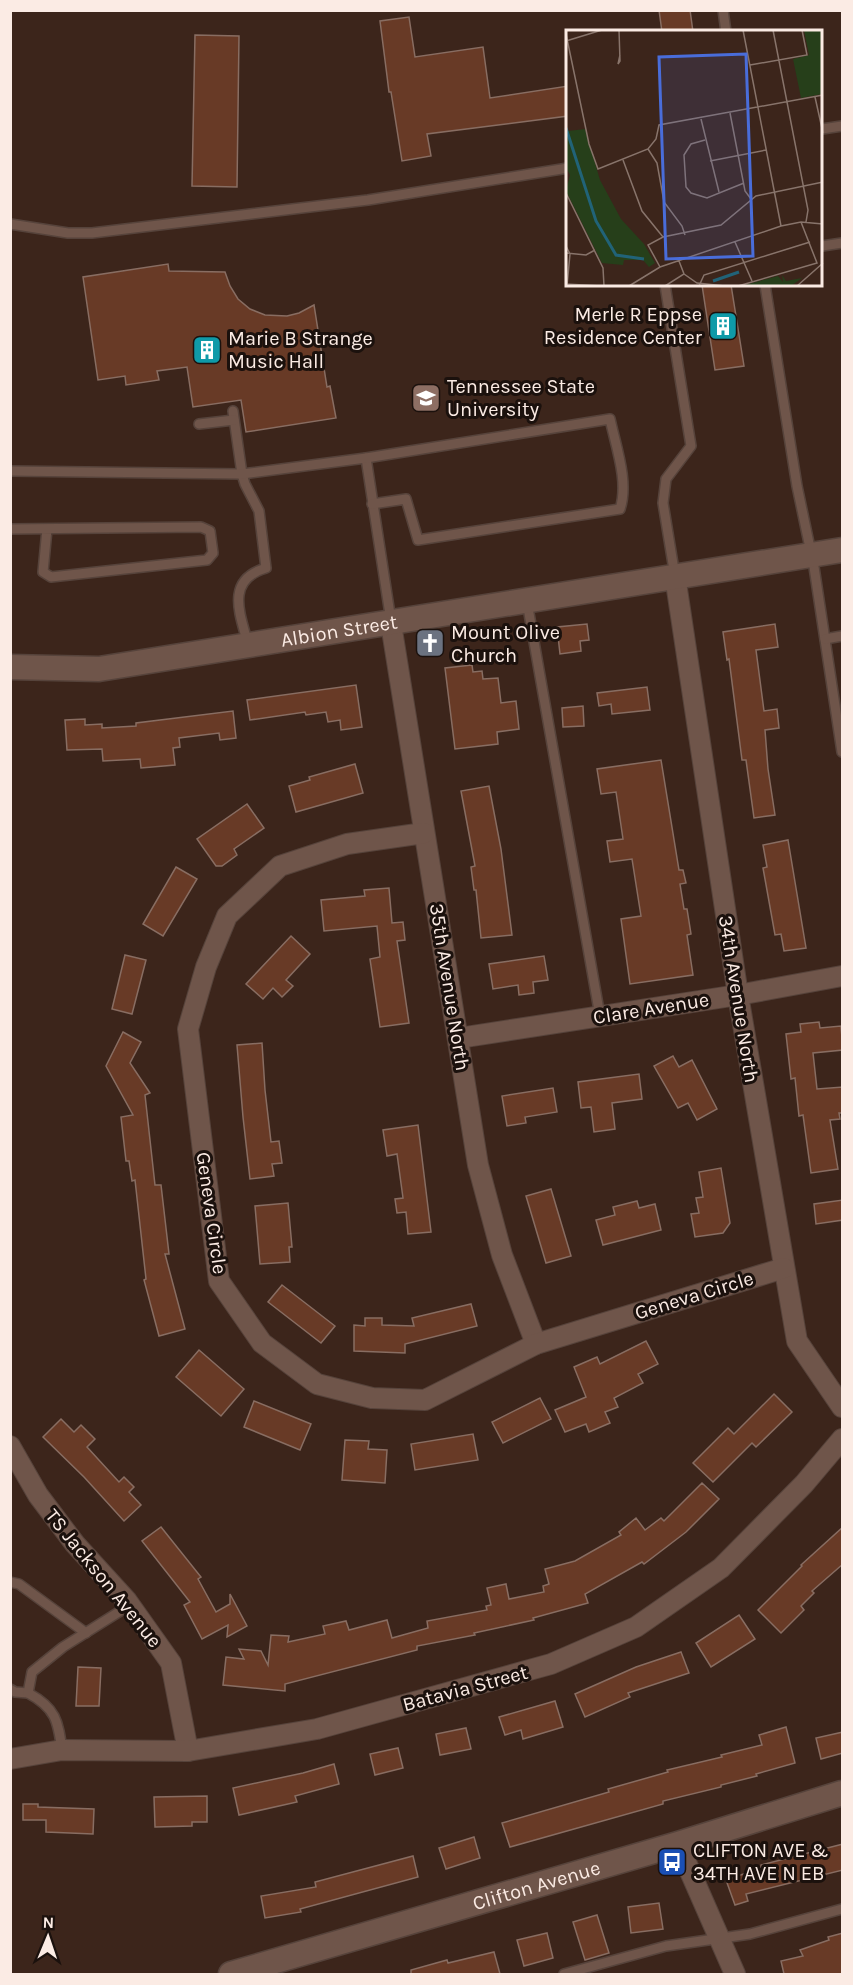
<svg xmlns="http://www.w3.org/2000/svg" width="853" height="1985" font-family="Karla,sans-serif">
	<style>
		.building { fill: #683a26; stroke: #886d62; stroke-width: 1.5 }
		.lines { fill: none; stroke-linecap: round; stroke-linejoin: round }
		.service-casing { stroke: #56433b; stroke-width: 12 }
		.minor-casing { stroke: #56433b; stroke-width: 22 }
		.tertiary-casing { stroke: #56433b; stroke-width: 27 }
		.service { stroke: #6f554a; stroke-width: 9 }
		.minor { stroke: #6f554a; stroke-width: 20 }
		.tertiary { stroke: #6f554a; stroke-width: 24 }
		.labels { text-anchor: middle; stroke-width: 6; stroke-linejoin: round; paint-order: stroke }
		.poi-label { font-size: 20px; fill: #fbebe4; stroke: #1b110d; text-anchor: start }
		.street-label { font-size: 20px; fill: #fbebe4; stroke: #1b110d }
		.inset-river { fill: none; stroke: #216378; stroke-width: 3 }
		.inset-road { fill: none; stroke: #88746b; stroke-width: 1.5 }
		.view { fill: #496dda; fill-opacity: 0.15; stroke: #496dda; stroke-width: 3 }
		.inset-edge { fill: none; stroke: #fbebe4; stroke-width: 3 }
	</style>
	<rect width="100%" height="100%" fill="#3c251b"/>
	<g class="building">
		<polygon points="659,10 690,10 693,32 662,32"/>
		<polygon points="409,17 415,57 483,47 490,98 568,86 568,116 427,134 431,156 402,161 391,92 389,92 387,76 380,21"/>
		<polygon points="195,35 239,36 237,187 192,186"/>
		<polygon points="168,264 169,271 225,272 230,286 238,299 250,309 265,315 287,316 299,313 314,305 327,387 330,386 336,418 246,432 241,400 193,407 187,367 157,371 159,380 126,385 125,376 98,380 83,277"/>
		<polygon points="702,285 731,285 744,366 715,370"/>
		<polygon points="587,624 589,640 580,641 581,651 560,654 557,627"/>
		<polygon points="775,624 778,647 756,650 764,711 777,709 779,728 765,730 768,769 775,815 754,818 746,760 742,760 729,659 727,660 723,632"/>
		<polygon points="472,665 473,672 482,671 483,679 498,678 501,703 516,701 519,729 497,732 498,744 455,749 445,668"/>
		<polygon points="356,685 362,727 341,730 340,720 328,722 326,712 306,715 305,712 250,720 247,700"/>
		<polygon points="647,687 650,710 612,714 611,704 599,706 597,693"/>
		<polygon points="583,706 584,726 563,727 562,708"/>
		<polygon points="233,711 236,738 220,740 219,733 179,738 180,747 173,748 175,765 141,768 140,759 103,761 102,749 67,750 65,720 85,719 85,725 102,724 102,728 136,726 136,723"/>
		<polygon points="661,760 679,870 683,870 686,883 680,884 684,909 687,909 691,934 687,935 693,975 630,984 621,919 641,916 632,859 610,862 607,841 623,839 616,792 601,794 597,769"/>
		<polygon points="355,764 363,793 296,812 289,786 310,780 309,777"/>
		<polygon points="489,786 501,849 512,935 481,938 476,890 474,890 471,867 475,866 461,791"/>
		<polygon points="247,804 264,828 234,849 237,855 222,866 216,866 197,839"/>
		<polygon points="788,840 806,948 784,951 781,934 775,935 763,868 767,867 763,845"/>
		<polygon points="176,867 197,879 163,936 143,924"/>
		<polygon points="389,888 392,923 403,922 405,940 397,941 409,1023 380,1027 370,959 380,957 377,926 324,931 321,900 365,896 364,890"/>
		<polygon points="291,936 310,954 286,980 293,986 282,997 273,988 263,999 246,984"/>
		<polygon points="125,955 146,960 132,1014 112,1009"/>
		<polygon points="544,956 548,980 533,982 534,993 519,995 518,985 493,989 489,964"/>
		<polygon points="819,1022 820,1028 841,1026 843,1050 813,1053 817,1089 843,1087 843,1113 839,1113 840,1119 830,1120 838,1169 811,1173 803,1115 799,1116 795,1078 791,1079 786,1034 801,1032 800,1024"/>
		<polygon points="123,1032 141,1042 130,1063 150,1093 145,1095 155,1185 161,1185 169,1254 165,1254 185,1329 159,1336 144,1280 146,1279 135,1180 132,1181 129,1161 126,1161 121,1117 133,1115 106,1066"/>
		<polygon points="262,1043 265,1090 271,1142 279,1141 282,1163 272,1164 274,1176 250,1179 243,1117 237,1045"/>
		<polygon points="673,1056 679,1067 692,1060 717,1109 697,1120 688,1103 678,1108 654,1066"/>
		<polygon points="639,1074 642,1099 612,1103 615,1129 594,1132 591,1107 581,1108 578,1082"/>
		<polygon points="553,1088 557,1112 525,1117 526,1123 507,1126 502,1096"/>
		<polygon points="418,1125 431,1232 408,1234 406,1212 397,1213 395,1199 403,1198 397,1154 387,1156 383,1130"/>
		<polygon points="721,1168 730,1223 723,1233 695,1237 691,1214 699,1213 696,1198 703,1197 699,1172"/>
		<polygon points="551,1189 571,1256 546,1263 526,1196"/>
		<polygon points="843,1200 843,1220 816,1224 814,1204"/>
		<polygon points="637,1201 639,1208 655,1204 661,1230 603,1245 596,1220 615,1215 613,1207"/>
		<polygon points="288,1203 292,1247 289,1247 290,1262 260,1264 255,1206"/>
		<polygon points="282,1285 335,1326 321,1343 268,1302"/>
		<polygon points="471,1304 477,1326 405,1344 405,1353 354,1351 354,1325 365,1326 365,1318 382,1318 382,1325 414,1326 412,1318"/>
		<polygon points="646,1341 658,1364 638,1374 643,1383 614,1398 618,1407 605,1412 610,1423 589,1432 586,1424 565,1432 555,1410 586,1397 574,1367 597,1357 600,1364"/>
		<polygon points="199,1350 244,1389 221,1416 176,1377"/>
		<polygon points="774,1394 792,1412 756,1447 752,1443 713,1482 693,1463 728,1428 734,1434"/>
		<polygon points="540,1398 551,1419 503,1443 492,1422"/>
		<polygon points="254,1401 311,1424 300,1450 244,1427"/>
		<polygon points="61,1419 74,1432 81,1425 95,1439 87,1447 119,1482 124,1477 134,1487 129,1492 141,1505 124,1521 84,1477 43,1437"/>
		<polygon points="473,1434 478,1460 415,1470 411,1444"/>
		<polygon points="345,1440 369,1441 368,1449 387,1450 385,1483 342,1480"/>
		<polygon points="702,1483 719,1499 686,1532 644,1564 642,1562 585,1594 588,1603 533,1618 534,1620 474,1633 475,1635 417,1646 417,1650 285,1684 285,1691 223,1685 226,1657 244,1659 239,1649 261,1651 268,1665 271,1635 289,1636 288,1642 325,1634 323,1626 346,1621 349,1630 387,1620 392,1638 428,1628 427,1621 487,1610 486,1606 491,1605 487,1588 506,1584 509,1599 544,1592 543,1586 549,1584 545,1569 575,1561 621,1535 619,1532 636,1518 645,1530 661,1518 664,1521"/>
		<polygon points="161,1527 201,1577 198,1579 216,1612 230,1604 230,1594 247,1626 227,1637 228,1625 202,1639 184,1605 190,1602 142,1541"/>
		<polygon points="843,1527 843,1564 812,1591 814,1593 801,1606 804,1610 781,1633 758,1610 802,1566 801,1565"/>
		<polygon points="739,1615 755,1639 711,1667 696,1643"/>
		<polygon points="681,1652 689,1673 628,1693 630,1697 585,1717 575,1694 636,1667"/>
		<polygon points="78,1667 101,1668 99,1706 76,1706"/>
		<polygon points="555,1701 563,1727 523,1739 521,1730 505,1735 499,1717"/>
		<polygon points="786,1727 795,1763 756,1774 757,1776 721,1785 721,1787 663,1801 663,1804 510,1847 502,1823 609,1792 608,1789 668,1772 667,1770 722,1757 721,1755 762,1745 759,1735"/>
		<polygon points="466,1728 471,1749 440,1755 436,1734"/>
		<polygon points="843,1732 843,1753 821,1759 816,1738"/>
		<polygon points="398,1748 403,1768 375,1775 370,1754"/>
		<polygon points="334,1764 339,1784 295,1796 297,1802 239,1815 233,1788 303,1773"/>
		<polygon points="207,1796 207,1822 192,1822 192,1826 155,1827 154,1797"/>
		<polygon points="23,1804 38,1804 38,1807 94,1809 93,1834 46,1832 46,1820 23,1820"/>
		<polygon points="474,1837 480,1858 446,1869 439,1848"/>
		<polygon points="843,1844 843,1870 746,1894 748,1901 735,1905 726,1880 761,1868 761,1865"/>
		<polygon points="413,1856 418,1877 300,1909 301,1912 265,1918 261,1896 316,1887 315,1882"/>
		<polygon points="659,1903 663,1929 631,1933 628,1907"/>
		<polygon points="597,1915 609,1953 585,1960 573,1922"/>
		<polygon points="547,1933 553,1958 524,1966 517,1940"/>
		<polygon points="843,1933 843,1974 784,1974 781,1961 803,1956 800,1950 829,1940 828,1937"/>
		<polygon points="494,1952 500,1974 411,1974 411,1970 447,1960 448,1963"/>
	</g>
	<g class="lines">
		<g class="service-casing">
			<g id="service">
				<polyline points="723,10 726,32"/>
				<polyline points="822,129 842,126"/>
				<polyline points="10,224 68,233 92,233 368,200 568,168"/>
				<polyline points="822,246 842,243"/>
				<polyline points="665,285 691,446 666,479 663,503 675,576"/>
				<polyline points="765,285 797,486 814,567 842,752"/>
				<path d="M233 411 242 474 245 484 259 511 266 568C225 580 240 614 248 644"/>
				<polyline points="199,424 234,420"/>
				<polyline points="366,458 391,621"/>
				<path d="M10 471 242 474 366 458 610 419C616 447 629 482 620 509L418 540 406 499 372 504"/>
				<polyline points="10,529 201,527 210,531 213,553 207,560 51,577 43,572 47,529"/>
				<polyline points="527,602 600,1016"/>
				<polyline points="825,639 842,636"/>
				<polyline points="10,1582 19,1584 86,1633"/>
				<polyline points="10,1689 15,1692 28,1693"/>
				<path d="M62 1750C58 1721 56 1708 28 1693L32 1672 63 1647 130 1605"/>
				<polyline points="564,1974 666,1946 750,1934 842,1909"/>
			</g>
		</g>
		<g class="minor-casing">
			<g id="minor">
				<polyline points="675,576 738,995 797,1341 842,1407"/>
				<polyline points="391,624 478,1165 502,1255 536,1344"/>
				<polyline points="424,833 347,844 280,866 227,916 206,967 188,1029 219,1281 262,1343 317,1384 372,1398 425,1400 536,1344 784,1268"/>
				<polyline points="459,1038 738,995 842,976"/>
				<polyline points="10,1446 38,1495 75,1544 127,1601 171,1663 188,1751"/>
				<polyline points="10,1759 62,1750 188,1751 317,1729 551,1664 636,1627 721,1568 804,1484 842,1439"/>
				<polyline points="678,1844 735,1974"/>
			</g>
		</g>
		<g class="tertiary-casing">
			<g id="tertiary">
				<path id="s1" d="M10 667 99 669 842 550"/>
				<path id="s2" d="M231 1974 678 1844 842 1793"/>
			</g>
		</g>
		<use href="#service" class="service"/>
		<use href="#minor" class="minor"/>
		<use href="#tertiary" class="tertiary"/>
	</g>
	<defs>
		<g id="building-square" transform="scale(1.5)"><rect x="-9" y="-9" width="18" height="18" rx="4" fill="#0f9aa8" stroke="#1b110d"/><path d="M-4-6H4V6H1V3H-1V6H-4ZM-2.5-4.3h1.7v1.8h-1.7ZM.8-4.3h1.7v1.8H.8ZM-2.5-1h1.7V.8h-1.7ZM.8-1h1.7V.8H.8Z" fill="#fff"/></g>
		<g id="university-square" transform="scale(1.5)"><rect x="-9" y="-9" width="18" height="18" rx="4" fill="#8d6e63" stroke="#1b110d"/><path d="M0-5L7-2L0 1L-7-2ZM-4 1L0 2.5L4 1V4Q0 6-4 4Z" fill="#fff"/></g>
		<g id="church-square" transform="scale(1.5)"><rect x="-9" y="-9" width="18" height="18" rx="4" fill="#6b7280" stroke="#1b110d"/><path d="M-1.2-6h2.4v3.5h3.3v2.4h-3.3V6h-2.4V-.1h-3.3v-2.4h3.3Z" fill="#fff"/></g>
		<g id="bus-square" transform="scale(1.5)"><rect x="-9" y="-9" width="18" height="18" rx="4" fill="#1a4fb4" stroke="#1b110d"/><path d="M-5-6H5V4H4V6H2V4H-2V6H-4V4H-5ZM-3.5-4V0h7V-4ZM-3.5 1.2v1.5H-2V1.2ZM2 1.2v1.5H3.5V1.2Z" fill="#fff"/></g>
	</defs>
	<g fill-rule="evenodd">
		<use href="#building-square" x="723" y="326"/>
		<use href="#building-square" x="207" y="350"/>
		<use href="#university-square" x="426" y="398"/>
		<use href="#church-square" x="430" y="643"/>
		<use href="#bus-square" x="672" y="1862"/>
	</g>
	<g class="labels">
		<g class="poi-label">
			<text x="702" y="321" text-anchor="end">Merle R Eppse<tspan x="702" dy="23">Residence Center</tspan></text>
			<text x="228" y="345">Marie B Strange<tspan x="228" dy="23">Music Hall</tspan></text>
			<text x="447" y="393">Tennessee State<tspan x="447" dy="23">University</tspan></text>
			<text x="451" y="639">Mount Olive<tspan x="451" dy="23">Church</tspan></text>
			<text x="693" y="1857">CLIFTON AVE &amp;<tspan x="693" dy="23">34TH AVE N EB</tspan></text>
		</g>
		<g class="street-label">
			<text dy="7" stroke="none"><textPath href="#s1" startOffset="332">Albion Street</textPath></text>
			<text transform="translate(450 987) rotate(81)" y="7">35th Avenue North</text>
			<text transform="translate(739 999) rotate(81)" y="7">34th Avenue North</text>
			<text transform="translate(651 1008) rotate(-9)" y="7">Clare Avenue</text>
			<text transform="translate(212 1213) rotate(82)" y="7">Geneva Circle</text>
			<text transform="translate(694 1295) rotate(-17)" y="7">Geneva Circle</text>
			<text transform="translate(104 1578) rotate(51)" y="7">TS Jackson Avenue</text>
			<text transform="translate(465 1688) rotate(-15)" y="7">Batavia Street</text>
			<text dy="7" stroke="none"><textPath href="#s2" startOffset="318">Clifton Avenue</textPath></text>
		</g>
	</g>
	<g transform="translate(566 30)">
		<rect width="256" height="256" fill="#3c251b"/>
		<path d="M238 0H256V64L235 68 227 29 243 25ZM0 97 2 101 19 99 34 150 55 189 78 214 89 233 83 237 77 230H58L57 235 36 233 0 161 4 145 0 137ZM216 245 220 251 236 248 225 256H175L212 246 217 252Z" fill="#263f1a"/>
		<path class="inset-river" d="M0 98 30 191 50 225 78 229M147 251 173 242"/>
		<path class="inset-road" d="M53 0 54 31 52 34 54 25M177 0 215 196M207 0 242 180 240 192M0 4 23 114 32 139 82 119 90 109 93 95 257 65M0 11 36 0M184 35 241 25 236 0M249 67 257 103M164 83 179 161 185 169M135 89 153 162M139 110 125 114 118 125 120 157 125 163 141 168 178 153M82 119 91 133 98 172 116 196 119 205M57 130 76 181 97 207M144 131 200 120M0 163 37 238 38 256M169 212 186 251M0 216 4 224 1 256M0 223 20 225 29 220M94 237 82 215 97 207 155 195 190 166 257 152M118 244 131 253 159 256M0 254 35 256M63 256 94 237 215 196 235 192 257 194M99 256 118 244 113 231M133 256 138 245 244 212M172 256 251 233 235 192M231 256 257 233"/>
		<path class="view" d="M180 24 187 226 100 229 93 27Z"/>
		<rect width="256" height="256" class="inset-edge"/>
	</g>
	<rect width="853" height="1985" fill="none" stroke="#fbebe4" stroke-width="24"/>
	<g transform="translate(48 1937) rotate(2)" stroke="#1b110d" stroke-width="4.5" paint-order="stroke">
	<path d="M0-4.5L10 22L0 15L-10 22Z" fill="#fbebe4"/>
	<text y="-9" font-size="16" font-weight="bold" text-anchor="middle" fill="#fbebe4">N</text>
	</g>
</svg>
